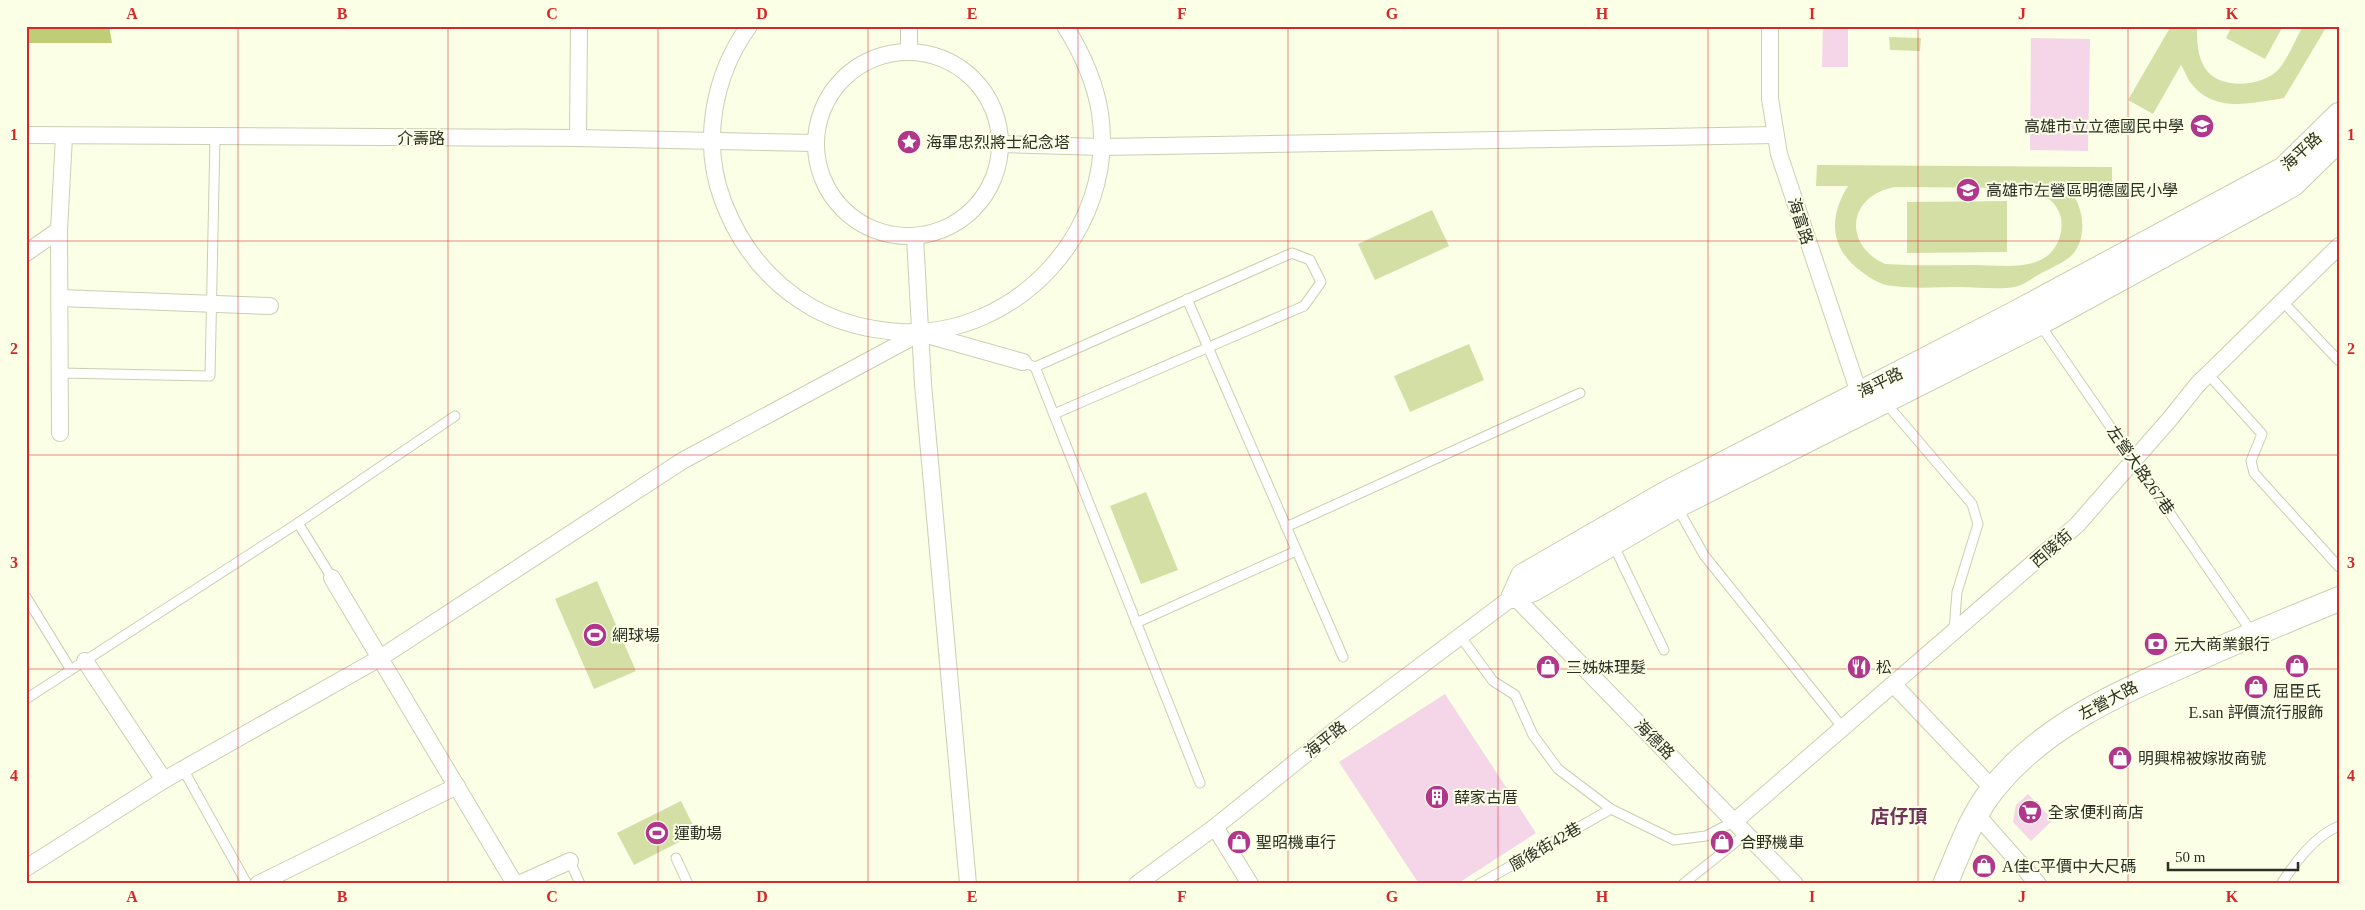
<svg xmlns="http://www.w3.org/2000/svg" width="2365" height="910" font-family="'Times New Roman','Noto Sans TC',serif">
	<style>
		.green { fill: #d4dfa6; fill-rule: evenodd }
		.forest { fill: #becd76 }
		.building { fill: #f5d6e8 }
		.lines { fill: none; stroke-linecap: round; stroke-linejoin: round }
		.lane-casing { stroke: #c9d0b1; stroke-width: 11 }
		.street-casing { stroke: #c9d0b1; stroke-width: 18 }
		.secondary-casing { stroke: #c9d0b1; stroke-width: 26 }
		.lane { stroke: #fff; stroke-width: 9 }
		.street { stroke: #fff; stroke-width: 16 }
		.secondary { stroke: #fff; stroke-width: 24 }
		.grid { fill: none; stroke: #d62828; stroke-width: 1; stroke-opacity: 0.55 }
		.labels { text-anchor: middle; stroke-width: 4; stroke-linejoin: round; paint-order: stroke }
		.poi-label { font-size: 16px; fill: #2d2f23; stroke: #faffe6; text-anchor: start }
		.street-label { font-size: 16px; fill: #2d2f23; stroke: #faffe6 }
		.quarter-label { font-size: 19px; font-weight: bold; fill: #6f335b; stroke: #faffe6 }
		.neatline { fill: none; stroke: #d62828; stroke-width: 2 }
		.grid-label { font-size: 16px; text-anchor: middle; font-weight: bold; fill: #d62828 }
	</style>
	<rect width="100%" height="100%" fill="#faffe6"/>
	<g class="green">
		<path d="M2171 26H2197C2197 40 2197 56 2205 68 2218 90 2262 87 2278 70 2288 59 2295 40 2303 26H2327L2284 98C2250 103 2214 114 2190 82 2187 77 2184 70 2181 65L2153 114 2128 100Z"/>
		<polygon points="2232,26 2283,26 2265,59 2226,38"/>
		<polygon points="1889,37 1921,38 1920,51 1890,50"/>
		<path d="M1817 165 2112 167V188H2067C2084 203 2089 238 2071 256 2062 264 2048 269 2038 275 2031 279 2022 286 2014 287 1998 290 1977 287 1961 287 1938 287 1915 289 1893 286 1881 285 1871 279 1862 272 1830 249 1828 218 1848 186H1816ZM1896 187 2024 188C2040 192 2057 200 2061 218 2064 235 2055 255 2038 261 2019 269 1994 265 1973 265 1944 265 1914 266 1885 264 1841 244 1849 194 1896 187Z"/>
		<polygon points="2007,201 2007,252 1907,253 1907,202"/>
		<polygon points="1432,210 1449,246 1375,280 1358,244"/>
		<polygon points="1469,344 1484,380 1410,412 1394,376"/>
		<polygon points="1146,492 1178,570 1141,584 1110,506"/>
		<polygon points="597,581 636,671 594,689 555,599"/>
		<polygon points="681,801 697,833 634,865 617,833"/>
	</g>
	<polygon class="forest" points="26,26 109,26 112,43 26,43"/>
	<g class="building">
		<polygon points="1823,26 1848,26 1848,67 1822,67"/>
		<polygon points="2031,38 2090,39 2088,151 2030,150"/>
		<polygon points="1445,694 1536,833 1457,884 1419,884 1339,762"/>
		<polygon points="2028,794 2053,820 2031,841 2013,822 2016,805"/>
	</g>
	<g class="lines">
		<g class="lane-casing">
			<g id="lane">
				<polyline points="1187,299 1343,657"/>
				<polyline points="2283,302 2339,361"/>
				<polyline points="2039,323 2253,634"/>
				<polyline points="1023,362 1035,367 1292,253 1310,260 1321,282 1304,306 1054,414"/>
				<polyline points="1035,367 1200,783"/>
				<polyline points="60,373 210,376 215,137"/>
				<polyline points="2208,374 2262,434 2251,461 2254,473 2339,567"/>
				<polyline points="1885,402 1972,504 1978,524 1957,592 1954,630"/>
				<polyline points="1677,507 1704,555 1843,728"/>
				<polyline points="298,523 332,578"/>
				<polyline points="1286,527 1580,393"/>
				<polyline points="1613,544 1664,650"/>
				<polyline points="26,597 71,670"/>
				<polyline points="1136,623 1296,551"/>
				<polyline points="1460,636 1493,681 1515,695 1533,735 1558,769 1611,809 1674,840 1706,836 1735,821"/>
				<polyline points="26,699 298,523 455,416"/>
				<polyline points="183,769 247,884"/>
				<polyline points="676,858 688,884"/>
				<polyline points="570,861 580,884"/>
				<polyline points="1479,884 1611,809"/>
				<polyline points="1683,884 1747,833"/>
				<path d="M2281 884C2295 863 2314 836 2339 826"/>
			</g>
		</g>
		<g class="street-casing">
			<g id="street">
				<path d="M749 26C713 76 701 143 723 201 740 246 768 282 811 307 839 323 868 330 900 332 1017 338 1117 229 1100 113 1095 81 1082 53 1065 26"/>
				<polyline points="1770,26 1770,99 1779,154 1862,402"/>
				<polyline points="909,51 909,26"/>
				<circle cx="908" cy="144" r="92"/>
				<polyline points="26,135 578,138 815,143"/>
				<polyline points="578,138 579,26"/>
				<polyline points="1001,144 1102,147 1775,135"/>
				<polyline points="59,230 60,433"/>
				<polyline points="915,237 923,384 968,884"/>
				<polyline points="26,253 59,230 64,136"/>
				<polyline points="60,298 270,306"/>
				<polyline points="332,578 515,884"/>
				<polyline points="85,661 164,780"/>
				<polyline points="1894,685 1993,789"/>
				<polyline points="1977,815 2038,884"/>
				<polyline points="1735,821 2077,525 2169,420 2198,384 2339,246"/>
				<polyline points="1215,827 1250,884"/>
				<polyline points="26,868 164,780 380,658 682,461 920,333 1023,362"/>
				<polyline points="258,884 457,786"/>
				<polyline points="519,884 570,861"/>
				<polyline points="1137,884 1215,827 1338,728 1514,596 1795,884"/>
			</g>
		</g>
		<g class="secondary-casing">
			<g id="secondary">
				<polyline points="1514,596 1523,576 1667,493 2014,314 2284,169 2339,115"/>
				<polyline points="1514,596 1533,589 1676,506 2039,323 2268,198 2293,184 2339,139"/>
				<path d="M1945 884C1959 853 1971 816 1993 789 2044 725 2119 693 2192 661 2241 639 2290 619 2339 599"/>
			</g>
		</g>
		<use href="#lane" class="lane"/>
		<use href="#street" class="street"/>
		<use href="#secondary" class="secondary"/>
	</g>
	<path class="grid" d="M238 26V884M448 26V884M658 26V884M868 26V884M1078 26V884M1288 26V884M1498 26V884M1708 26V884M1918 26V884M2128 26V884M26 241H2339M26 455H2339M26 669H2339"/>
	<defs>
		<g id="school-disc" transform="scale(1.25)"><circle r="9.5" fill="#b0378b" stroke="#faffe6"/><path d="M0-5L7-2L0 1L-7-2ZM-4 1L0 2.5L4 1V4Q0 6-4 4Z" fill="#fff"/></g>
		<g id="sight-disc" transform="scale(1.25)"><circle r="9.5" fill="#b0378b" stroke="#faffe6"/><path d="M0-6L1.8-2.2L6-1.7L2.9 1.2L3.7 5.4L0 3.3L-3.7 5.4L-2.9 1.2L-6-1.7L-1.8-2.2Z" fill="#fff"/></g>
		<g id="stadium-disc" transform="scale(1.25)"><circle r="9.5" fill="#b0378b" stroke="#faffe6"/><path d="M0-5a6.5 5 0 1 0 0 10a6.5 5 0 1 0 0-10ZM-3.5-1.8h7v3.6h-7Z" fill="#fff"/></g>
		<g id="bank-disc" transform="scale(1.25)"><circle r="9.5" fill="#b0378b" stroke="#faffe6"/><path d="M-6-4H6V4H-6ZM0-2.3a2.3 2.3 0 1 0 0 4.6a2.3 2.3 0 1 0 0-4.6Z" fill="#fff"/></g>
		<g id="shop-disc" transform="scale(1.25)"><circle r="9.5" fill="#b0378b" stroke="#faffe6"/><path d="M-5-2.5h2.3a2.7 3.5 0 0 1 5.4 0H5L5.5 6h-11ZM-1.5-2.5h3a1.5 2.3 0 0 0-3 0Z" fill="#fff"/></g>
		<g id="restaurant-disc" transform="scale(1.25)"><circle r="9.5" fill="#b0378b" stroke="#faffe6"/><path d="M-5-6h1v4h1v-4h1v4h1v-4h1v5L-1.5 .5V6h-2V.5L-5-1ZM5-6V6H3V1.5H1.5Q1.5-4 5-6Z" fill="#fff"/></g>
		<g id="building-disc" transform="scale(1.25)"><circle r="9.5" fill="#b0378b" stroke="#faffe6"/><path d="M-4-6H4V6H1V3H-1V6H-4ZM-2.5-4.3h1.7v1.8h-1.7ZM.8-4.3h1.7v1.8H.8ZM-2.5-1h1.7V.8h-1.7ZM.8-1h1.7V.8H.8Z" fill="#fff"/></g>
		<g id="supermarket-disc" transform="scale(1.25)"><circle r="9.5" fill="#b0378b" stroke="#faffe6"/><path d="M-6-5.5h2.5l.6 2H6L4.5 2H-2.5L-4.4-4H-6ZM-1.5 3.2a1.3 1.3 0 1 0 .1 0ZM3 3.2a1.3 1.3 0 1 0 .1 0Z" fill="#fff"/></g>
	</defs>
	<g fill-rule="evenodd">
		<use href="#school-disc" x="2202" y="126"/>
		<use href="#sight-disc" x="909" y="142"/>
		<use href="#school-disc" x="1968" y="190"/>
		<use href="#stadium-disc" x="595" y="635"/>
		<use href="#bank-disc" x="2156" y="644"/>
		<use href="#shop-disc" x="2297" y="666"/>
		<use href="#shop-disc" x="1548" y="667"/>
		<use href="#restaurant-disc" x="1859" y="667"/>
		<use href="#shop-disc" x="2256" y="687"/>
		<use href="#shop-disc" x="2120" y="758"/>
		<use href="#building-disc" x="1437" y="797"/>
		<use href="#supermarket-disc" x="2030" y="812"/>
		<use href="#stadium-disc" x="657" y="833"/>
		<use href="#shop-disc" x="1239" y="842"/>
		<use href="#shop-disc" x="1722" y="842"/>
		<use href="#shop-disc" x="1984" y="866"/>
	</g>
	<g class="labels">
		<g class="poi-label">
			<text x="2184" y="132" text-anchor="end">高雄市立立德國民中學</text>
			<text x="926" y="148">海軍忠烈將士紀念塔</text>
			<text x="1986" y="196">高雄市左營區明德國民小學</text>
			<text x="612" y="641">網球場</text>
			<text x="2174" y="650">元大商業銀行</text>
			<text x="1566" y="673">三姊妹理髮</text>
			<text x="1876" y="673">松</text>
			<text x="2297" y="697" text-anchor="middle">屈臣氏</text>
			<text x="2256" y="718" text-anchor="middle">E.san 評價流行服飾</text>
			<text x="2138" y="764">明興棉被嫁妝商號</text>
			<text x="1454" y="803">薛家古厝</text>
			<text x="2048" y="818">全家便利商店</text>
			<text x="674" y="839">運動場</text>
			<text x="1256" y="848">聖昭機車行</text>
			<text x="1740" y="848">合野機車</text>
			<text x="2002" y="872">A佳C平價中大尺碼</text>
		</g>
		<g class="street-label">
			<text x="421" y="144">介壽路</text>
			<text transform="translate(2301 151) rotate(-43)" y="6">海平路</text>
			<text transform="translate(1801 221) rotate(72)" y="6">海富路</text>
			<text transform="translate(1880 382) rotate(-26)" y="6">海平路</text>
			<text transform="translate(2141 470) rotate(55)" y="6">左營大路267巷</text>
			<text transform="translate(2051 548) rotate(-41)" y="6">西陵街</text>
			<text transform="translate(2108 700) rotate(-28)" y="6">左營大路</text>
			<text transform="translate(1325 739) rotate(-38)" y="6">海平路</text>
			<text transform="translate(1655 739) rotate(45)" y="6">海德路</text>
			<text transform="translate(1545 846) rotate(-30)" y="6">廍後街42巷</text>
		</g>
		<g class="quarter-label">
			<text x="1899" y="823">店仔頂</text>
		</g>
	</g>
	<rect width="2365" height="910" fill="none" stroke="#faffe6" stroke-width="55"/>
	<path d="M2168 862v8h130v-8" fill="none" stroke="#2d2f23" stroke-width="2.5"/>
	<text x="2175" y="862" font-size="15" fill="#2d2f23" stroke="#faffe6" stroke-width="4" paint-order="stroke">50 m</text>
	<rect x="28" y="28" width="2310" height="854" class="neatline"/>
	<g class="grid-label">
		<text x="132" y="19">A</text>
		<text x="342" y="19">B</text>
		<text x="552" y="19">C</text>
		<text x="762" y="19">D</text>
		<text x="972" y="19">E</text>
		<text x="1182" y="19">F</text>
		<text x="1392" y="19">G</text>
		<text x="1602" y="19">H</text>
		<text x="1812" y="19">I</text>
		<text x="2022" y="19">J</text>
		<text x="2232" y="19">K</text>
		<text x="14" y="140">1</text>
		<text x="2351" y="140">1</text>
		<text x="14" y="354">2</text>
		<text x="2351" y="354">2</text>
		<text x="14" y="568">3</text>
		<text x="2351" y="568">3</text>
		<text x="14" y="781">4</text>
		<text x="2351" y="781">4</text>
		<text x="132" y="902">A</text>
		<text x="342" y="902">B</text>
		<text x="552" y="902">C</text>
		<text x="762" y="902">D</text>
		<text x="972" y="902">E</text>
		<text x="1182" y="902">F</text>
		<text x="1392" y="902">G</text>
		<text x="1602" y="902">H</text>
		<text x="1812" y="902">I</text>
		<text x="2022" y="902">J</text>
		<text x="2232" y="902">K</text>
	</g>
</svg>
